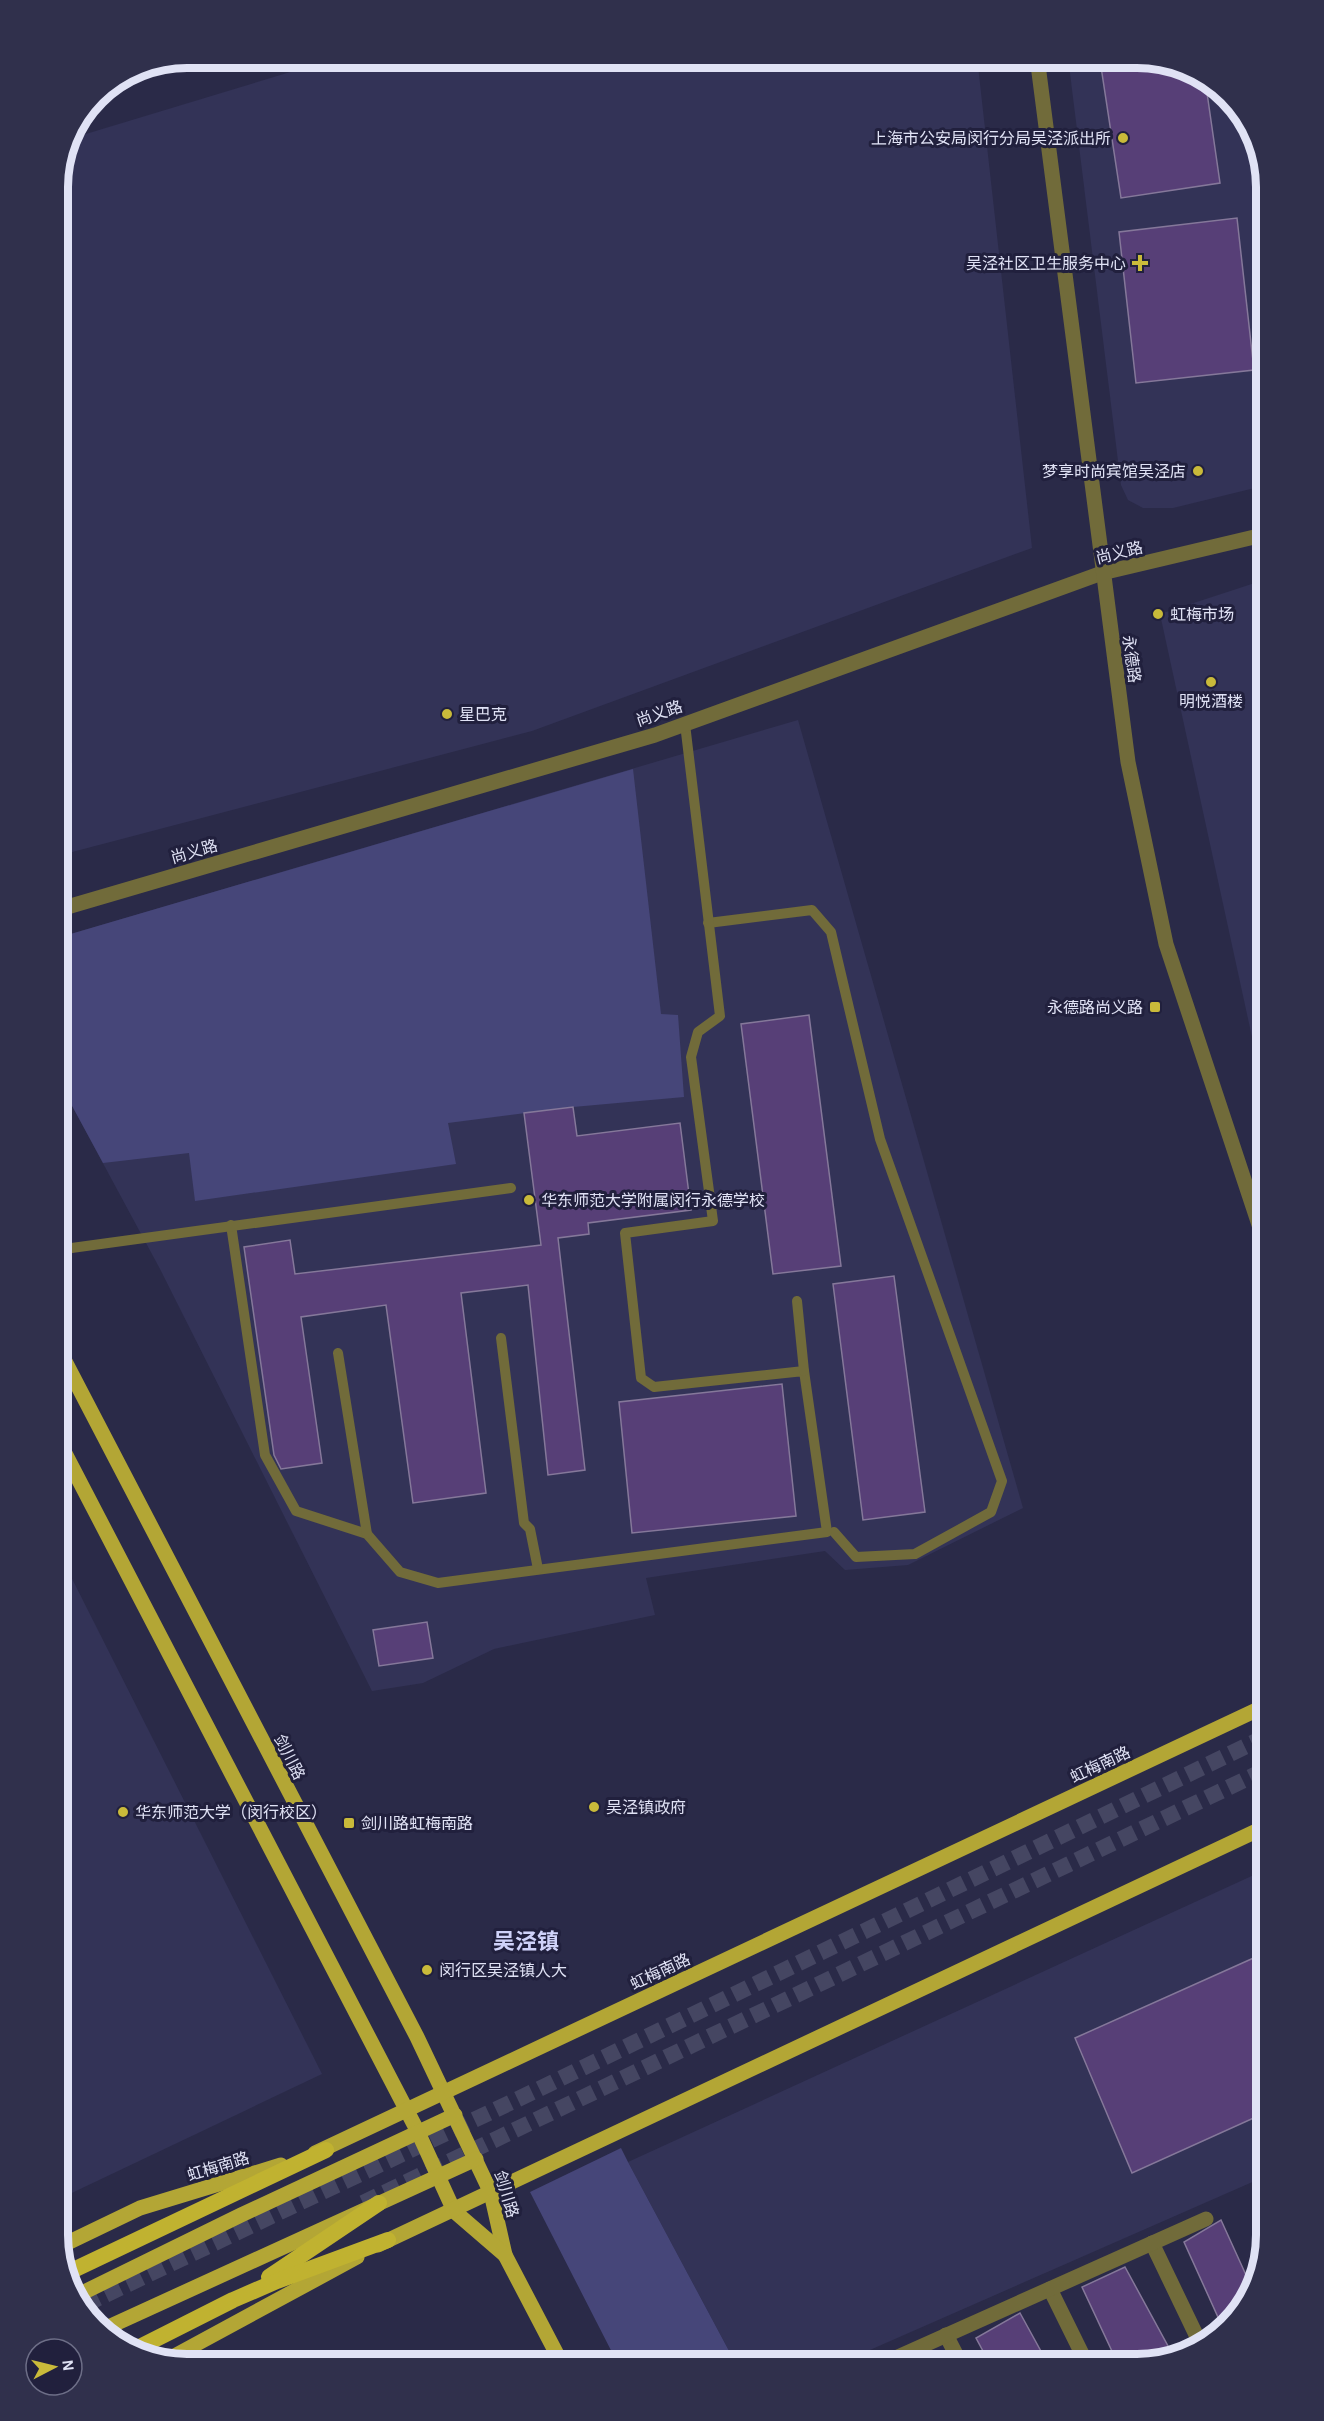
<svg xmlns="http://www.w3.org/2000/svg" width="1324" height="2421" font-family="'Alegreya Sans','Noto Sans SC',sans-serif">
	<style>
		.built { fill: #333357 }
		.green { fill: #464679 }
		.building { fill: #573f77; stroke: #85789a; stroke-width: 1.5 }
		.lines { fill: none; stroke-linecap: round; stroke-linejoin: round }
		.trunk-tunnel { stroke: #454662; stroke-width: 16; stroke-dasharray: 16 8; stroke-linecap: butt }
		.service { stroke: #716b3a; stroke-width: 10 }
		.minor { stroke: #716b3a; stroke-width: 15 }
		.tertiary { stroke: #716b3a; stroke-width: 15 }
		.primary { stroke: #b3a635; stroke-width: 15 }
		.trunk { stroke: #c0b230; stroke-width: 16 }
		.poi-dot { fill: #c9ba3a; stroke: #21203d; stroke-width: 2 }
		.labels { text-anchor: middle; stroke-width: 6; stroke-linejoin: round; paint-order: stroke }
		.poi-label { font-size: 16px; fill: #e0e2f5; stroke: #21203d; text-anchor: start }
		.street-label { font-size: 16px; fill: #e0e2f5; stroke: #21203d }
		.district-label { font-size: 22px; font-weight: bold; fill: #cfd2f9; stroke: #21203d }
		.rim { fill: none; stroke: #e0e2f5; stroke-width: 8 }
	</style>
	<rect width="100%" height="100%" fill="#2a2a48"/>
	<g class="built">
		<polygon points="340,57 977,57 1032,548 532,731 57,856 57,178 66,140"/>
		<polygon points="1068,57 1146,57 1216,84 1253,131 1267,231 1267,485 1173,508 1143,508 1128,500 1121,485"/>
		<polygon points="1267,579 1267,1106 1160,614"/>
		<polygon points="798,720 1023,1508 908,1565 845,1570 825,1551 646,1578 655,1615 494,1649 423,1683 372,1691 160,1269 57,1078 57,938"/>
		<polygon points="57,1549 322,2074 57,2200"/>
		<polygon points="1267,1869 1267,2184 1257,2180 838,2364 736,2364 628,2162"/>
	</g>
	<g class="green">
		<polygon points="633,769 661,1014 678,1015 684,1097 573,1107 448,1123 456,1164 195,1201 189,1153 103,1163 57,1078 57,938"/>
		<polygon points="621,2148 628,2162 736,2364 618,2364 530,2192"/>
	</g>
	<g class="building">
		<polygon points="1117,57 1146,57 1205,79 1220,183 1121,198 1100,60"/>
		<polygon points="1237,218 1254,370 1136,383 1119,232"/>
		<polygon points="809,1015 841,1266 773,1274 741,1024"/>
		<polygon points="573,1107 577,1136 680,1123 691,1210 588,1223 589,1234 558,1238 585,1470 548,1475 528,1285 461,1293 486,1493 413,1503 386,1305 301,1317 322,1463 281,1469 274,1455 244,1247 290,1240 295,1274 541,1245 524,1113"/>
		<polygon points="894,1276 925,1512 863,1520 833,1284"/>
		<polygon points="782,1384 796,1516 632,1533 619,1402"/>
		<polygon points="427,1622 433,1658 379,1666 373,1630"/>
		<polygon points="1267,1952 1267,2112 1132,2173 1075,2038"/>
		<polygon points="1221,2220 1251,2286 1245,2306 1222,2326 1184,2242"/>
		<polygon points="1125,2267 1174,2357 1138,2364 1118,2364 1082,2287"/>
		<polygon points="1020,2313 1048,2364 990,2364 976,2338"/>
	</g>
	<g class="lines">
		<g class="trunk-tunnel">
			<polyline points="363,2203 1267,1769"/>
			<polyline points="84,2305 537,2090 1267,1736"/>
		</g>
		<g class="service">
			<polyline points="708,923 812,910 831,932 880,1139 1002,1481 991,1512 915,1554 856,1557 834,1532"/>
			<polyline points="231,1225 265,1455 296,1511 367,1534 400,1572 438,1583 827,1532 804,1371 654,1387 641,1378 625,1233 713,1221 691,1057 698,1032 720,1016 685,724"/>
			<polyline points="57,1250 511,1188"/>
			<polyline points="797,1301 804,1371"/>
			<polyline points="501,1338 524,1523 530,1529 538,1569"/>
			<polyline points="338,1353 367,1534"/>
		</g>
		<g class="minor">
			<polyline points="57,910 655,735 1102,573 1267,534"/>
			<polyline points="1152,2243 1200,2343"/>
			<polyline points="1050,2289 1087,2364"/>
			<polyline points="946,2335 961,2364"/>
			<polyline points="882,2364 1206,2219"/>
		</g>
		<polyline class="tertiary" points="1037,57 1128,762 1166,944 1267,1249"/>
		<g class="primary">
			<polyline points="57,1346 417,2037 491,2193 505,2255 562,2364"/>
			<polyline points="57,1438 418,2132 454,2211 505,2255"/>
			<polyline points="315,2153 1267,1705"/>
			<polyline points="378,2245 1267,1826"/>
			<polyline points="59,2247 140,2208 281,2165"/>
			<polyline points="76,2296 241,2215 455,2115"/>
			<polyline points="104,2329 476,2159"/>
			<polyline points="167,2360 357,2257"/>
		</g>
		<g class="trunk">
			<polyline points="65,2274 326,2150"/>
			<polyline points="269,2277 379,2203"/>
			<polyline points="136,2349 233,2300 277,2281 388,2240"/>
		</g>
	</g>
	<g class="poi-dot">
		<circle cx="1123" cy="138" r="6"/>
		<path d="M1137 254h6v6h6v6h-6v6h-6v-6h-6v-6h6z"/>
		<circle cx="1198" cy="471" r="6"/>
		<circle cx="1158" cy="614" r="6"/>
		<circle cx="1211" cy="682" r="6"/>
		<circle cx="447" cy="714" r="6"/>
		<rect x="1149" y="1001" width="12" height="12" rx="3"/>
		<circle cx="529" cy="1200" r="6"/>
		<circle cx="594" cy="1807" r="6"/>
		<circle cx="123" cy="1812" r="6"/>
		<rect x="343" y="1817" width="12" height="12" rx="3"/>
		<circle cx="427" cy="1970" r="6"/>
	</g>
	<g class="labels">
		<g class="poi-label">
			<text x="1111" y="144" text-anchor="end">上海市公安局闵行分局吴泾派出所</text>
			<text x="1126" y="269" text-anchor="end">吴泾社区卫生服务中心</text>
			<text x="1186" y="477" text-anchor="end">梦享时尚宾馆吴泾店</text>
			<text x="1170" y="620">虹梅市场</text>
			<text x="1211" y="707" text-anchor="middle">明悦酒楼</text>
			<text x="459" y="720">星巴克</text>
			<text x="1143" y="1013" text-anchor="end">永德路尚义路</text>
			<text x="541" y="1206">华东师范大学附属闵行永德学校</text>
			<text x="606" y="1813">吴泾镇政府</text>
			<text x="135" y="1818">华东师范大学（闵行校区）</text>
			<text x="361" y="1829">剑川路虹梅南路</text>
			<text x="439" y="1976">闵行区吴泾镇人大</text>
		</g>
		<g class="street-label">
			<text transform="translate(1119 552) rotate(-14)" y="6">尚义路</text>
			<text transform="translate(1132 659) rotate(82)" y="6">永德路</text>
			<text transform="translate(659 713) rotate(-19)" y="6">尚义路</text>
			<text transform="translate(194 851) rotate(-16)" y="6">尚义路</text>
			<text transform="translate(290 1757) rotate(63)" y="6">剑川路</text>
			<text transform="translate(1100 1764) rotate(-25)" y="6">虹梅南路</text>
			<text transform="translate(660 1971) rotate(-25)" y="6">虹梅南路</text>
			<text transform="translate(218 2166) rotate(-17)" y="6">虹梅南路</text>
			<text transform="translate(507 2194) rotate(73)" y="6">剑川路</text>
		</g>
		<g class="district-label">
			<text x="526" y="1949">吴泾镇</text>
		</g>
	</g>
	<path d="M0 0H1324V2421H0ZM187 68H1137A119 119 0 0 1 1256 187V2235A119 119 0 0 1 1137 2354H187A119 119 0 0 1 68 2235V187A119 119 0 0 1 187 68Z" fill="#30304c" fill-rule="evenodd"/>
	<path class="rim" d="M187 68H1137A119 119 0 0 1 1256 187V2235A119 119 0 0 1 1137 2354H187A119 119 0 0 1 68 2235V187A119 119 0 0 1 187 68Z"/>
	<g transform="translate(54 2367) rotate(83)"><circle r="28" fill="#21203d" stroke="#6d6e87" stroke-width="1.5"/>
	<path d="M0-4.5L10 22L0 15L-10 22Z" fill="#c9ba3a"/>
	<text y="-9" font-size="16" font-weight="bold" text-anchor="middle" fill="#e0e2f5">N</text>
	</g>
</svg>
